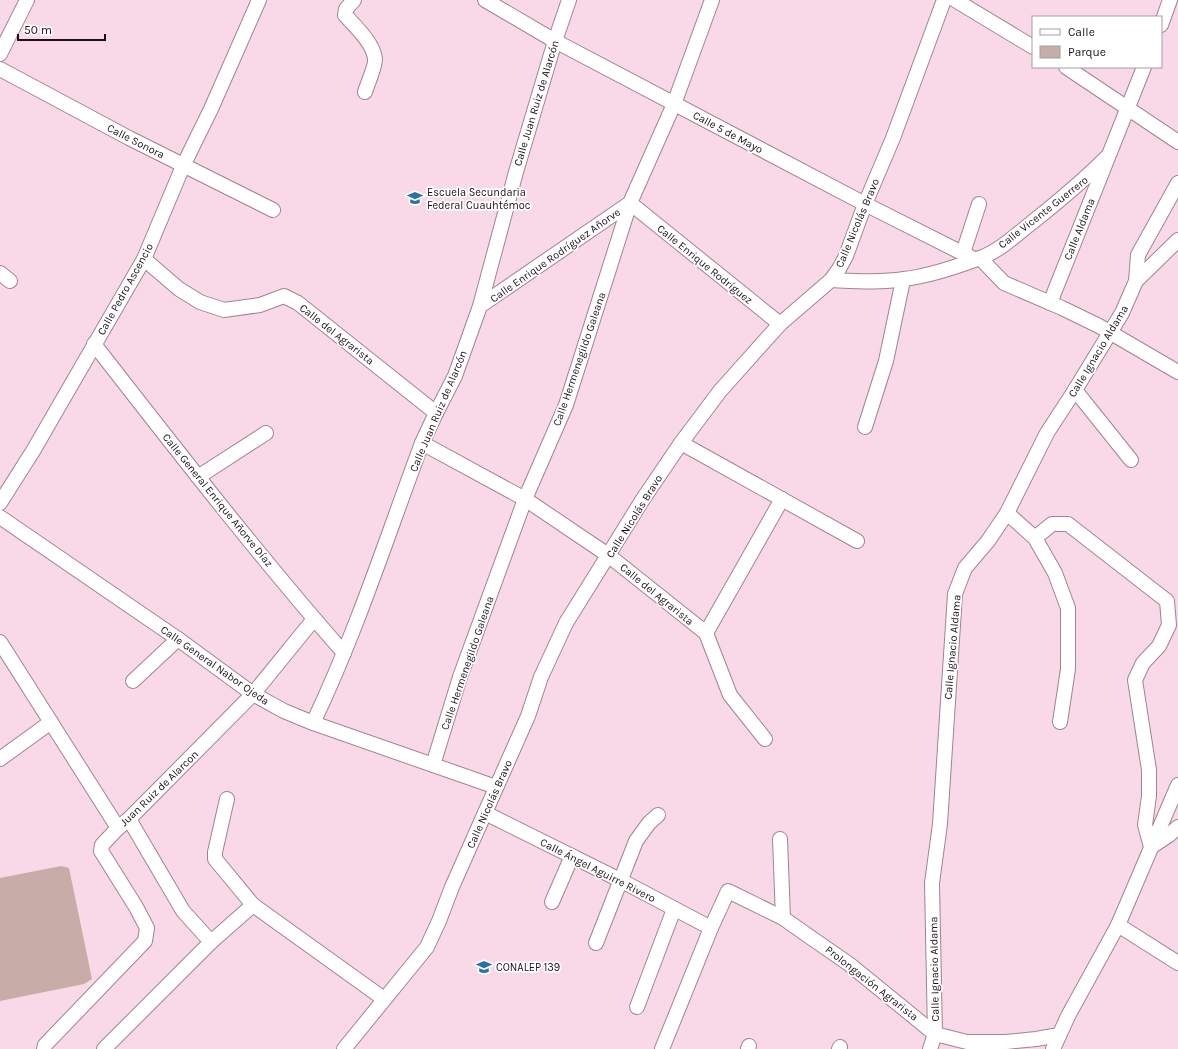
<svg xmlns="http://www.w3.org/2000/svg" width="1178" height="1049" font-family="Karla,sans-serif">
	<style>
		.green { fill: #c8aca7 }
		.lines { fill: none; stroke-linecap: round; stroke-linejoin: round }
		.minor-casing { stroke: #a08491; stroke-width: 16 }
		.minor { stroke: #fff; stroke-width: 14 }
		.labels { text-anchor: middle; stroke-width: 3.5; stroke-linejoin: round; paint-order: stroke }
		.street-label { font-size: 11px; fill: #1b1016; stroke: #fff }
		.poi-label { font-size: 11px; fill: #1b1016; stroke: #fff; text-anchor: start }
	</style>
	<rect width="100%" height="100%" fill="#f9d9e8"/>
	<polygon class="green" points="61,866 69,868 92,979 84,984 0,1001 0,878"/>
	<g class="lines">
		<g class="minor-casing">
			<g id="minor">
				<path d="M354 0 346 9 345 15C355 26 374 44 375 59 376 65 367 85 365 92"/>
				<polyline points="485,0 555,41 865,204 974,259"/>
				<polyline points="955,0 1033,47"/>
				<polyline points="1161,25 1170,0"/>
				<polyline points="0,54 27,0"/>
				<polyline points="1066,67 1178,142"/>
				<polyline points="0,69 129,138 273,210"/>
				<polyline points="963,253 979,204"/>
				<polyline points="980,258 1004,283 1062,308 1099,326 1178,372"/>
				<polyline points="144,259 179,289 200,302 224,310 260,305 284,296 298,303 436,413"/>
				<polyline points="0,273 10,281"/>
				<path d="M831 280C854 281 881 283 904 279 930 276 956 267 980 258 999 251 1015 236 1030 224 1058 202 1084 180 1108 156"/>
				<polyline points="1136,281 1178,240"/>
				<polyline points="1050,303 1144,67"/>
				<polyline points="480,306 630,203 780,324"/>
				<path d="M94 344C176 449 257 554 344 653"/>
				<polyline points="1075,390 1131,460"/>
				<polyline points="865,427 886,361 903,280"/>
				<polyline points="422,443 525,499 608,555 706,633 730,695 765,739"/>
				<polyline points="681,443 857,541"/>
				<polyline points="198,477 266,433"/>
				<polyline points="0,503 33,451 144,259 183,166 211,109 259,0"/>
				<polyline points="1007,513 1035,538 1055,573 1068,608 1068,669 1060,722"/>
				<polyline points="0,517 178,639 253,694 284,711 313,723 496,787"/>
				<polyline points="1035,538 1052,524 1068,524 1167,601 1169,625 1159,646 1143,663 1135,680 1149,770 1149,796 1145,825 1151,847 1169,835 1178,827"/>
				<polyline points="706,633 782,499"/>
				<polyline points="0,642 118,828 129,819 253,694 314,619"/>
				<polyline points="133,681 178,639"/>
				<path d="M313 723C356 633 387 537 422 443L436 413 455 376 480 306 516 172 555 41 569 0"/>
				<polyline points="0,759 51,722"/>
				<polyline points="433,765 460,677 525,499 566,405 630,203 674,104 712,0"/>
				<polyline points="227,799 215,852 215,859 253,905 384,999"/>
				<polyline points="485,813 620,880 711,928"/>
				<polyline points="129,819 183,911 211,942"/>
				<polyline points="780,839 783,918"/>
				<polyline points="552,902 572,856"/>
				<polyline points="1118,925 1178,963"/>
				<polyline points="596,943 636,841 649,823 658,815"/>
				<polyline points="637,1007 674,909"/>
				<polyline points="44,1049 45,1045 145,941 147,928 136,907 101,851 102,845 118,828"/>
				<polyline points="104,1049 211,942 253,905"/>
				<polyline points="344,1049 427,947 439,921 452,887 528,716 541,677 566,623 643,499 681,443 720,391 780,324 831,280 839,269 846,256 865,204 893,138 944,0"/>
				<polyline points="662,1049 711,928 728,891 783,918 810,937 849,964 935,1034 967,1042 1006,1042 1036,1039 1059,1035"/>
				<polyline points="748,1049 749,1046"/>
				<polyline points="839,1049 840,1047"/>
				<polyline points="930,1049 935,1034 932,883 940,824 955,594 965,568 988,541 1007,513 1047,433 1075,390 1122,313 1136,281 1138,255 1178,183"/>
				<polyline points="1053,1049 1068,1016 1118,925 1178,785"/>
			</g>
		</g>
		<use href="#minor" class="minor"/>
	</g>
	<defs>
		<g id="school-bare" transform="scale(1.2)"><path d="M0-5L7-2L0 1L-7-2ZM-4 1L0 2.5L4 1V4Q0 6-4 4Z" fill="#2a72a6" stroke="#fff" stroke-width="2.5" paint-order="stroke"/></g>
	</defs>
	<g fill-rule="evenodd">
		<use href="#school-bare" x="415" y="198"/>
		<use href="#school-bare" x="484" y="967"/>
	</g>
	<g class="labels">
		<g class="street-label">
			<text transform="translate(536 103) rotate(-73)" y="4">Calle Juan Ruiz de Alarcón</text>
			<text transform="translate(728 132) rotate(28)" y="4">Calle 5 de Mayo</text>
			<text transform="translate(136 141) rotate(27)" y="4">Calle Sonora</text>
			<text transform="translate(1043 212) rotate(-38)" y="4">Calle Vicente Guerrero</text>
			<text transform="translate(857 223) rotate(-67)" y="4">Calle Nicolás Bravo</text>
			<text transform="translate(1079 229) rotate(-68)" y="4">Calle Aldama</text>
			<text transform="translate(555 255) rotate(-35)" y="4">Calle Enrique Rodríguez Añorve</text>
			<text transform="translate(705 264) rotate(39)" y="4">Calle Enrique Rodríguez</text>
			<text transform="translate(125 289) rotate(-61)" y="4">Calle Pedro Ascencio</text>
			<text transform="translate(337 334) rotate(38)" y="4">Calle del Agrarista</text>
			<text transform="translate(1098 351) rotate(-59)" y="4">Calle Ignacio Aldama</text>
			<text transform="translate(579 359) rotate(-71)" y="4">Calle Hermenegildo Galeana</text>
			<text transform="translate(438 411) rotate(-67)" y="4">Calle Juan Ruiz de Alarcón</text>
			<text transform="translate(218 500) rotate(51)" y="4">Calle General Enrique Añorve Díaz</text>
			<text transform="translate(634 516) rotate(-58)" y="4">Calle Nicolás Bravo</text>
			<text transform="translate(657 594) rotate(39)" y="4">Calle del Agrarista</text>
			<text transform="translate(952 647) rotate(-85)" y="4">Calle Ignacio Aldama</text>
			<text transform="translate(467 663) rotate(-71)" y="4">Calle Hermenegildo Galeana</text>
			<text transform="translate(215 665) rotate(35)" y="4">Calle General Nabor Ojeda</text>
			<text transform="translate(159 788) rotate(-44)" y="4">Juan Ruiz de Alarcon</text>
			<text transform="translate(489 804) rotate(-66)" y="4">Calle Nicolás Bravo</text>
			<text transform="translate(598 870) rotate(27)" y="4">Calle Ángel Aguirre Rivero</text>
			<text transform="translate(934 969) rotate(-91)" y="4">Calle Ignacio Aldama</text>
			<text transform="translate(872 983) rotate(38)" y="4">Prolongación Agrarista</text>
		</g>
		<g class="poi-label">
			<text x="427" y="196">Escuela Secundaria<tspan x="427" dy="13">Federal Cuauhtémoc</tspan></text>
			<text x="496" y="971">CONALEP 139</text>
		</g>
	</g>
	<rect x="1032" y="16" width="130" height="52" fill="#ffffff" stroke="#a49fa2"/>
	<rect x="1040" y="29" width="20" height="6" fill="#ffffff" stroke="#a49fa2"/>
	<text x="1068" y="36" font-size="12" fill="#1b1016">Calle</text>
	<rect x="1040" y="46" width="20" height="12" fill="#c8aca7" stroke="#a49fa2"/>
	<text x="1068" y="56" font-size="12" fill="#1b1016">Parque</text>
	<path d="M18 34v6h87v-6" fill="none" stroke="#1b1016" stroke-width="2"/>
	<text x="24" y="34" font-size="12" fill="#1b1016" stroke="#ffffff" stroke-width="3" paint-order="stroke">50 m</text>
</svg>
